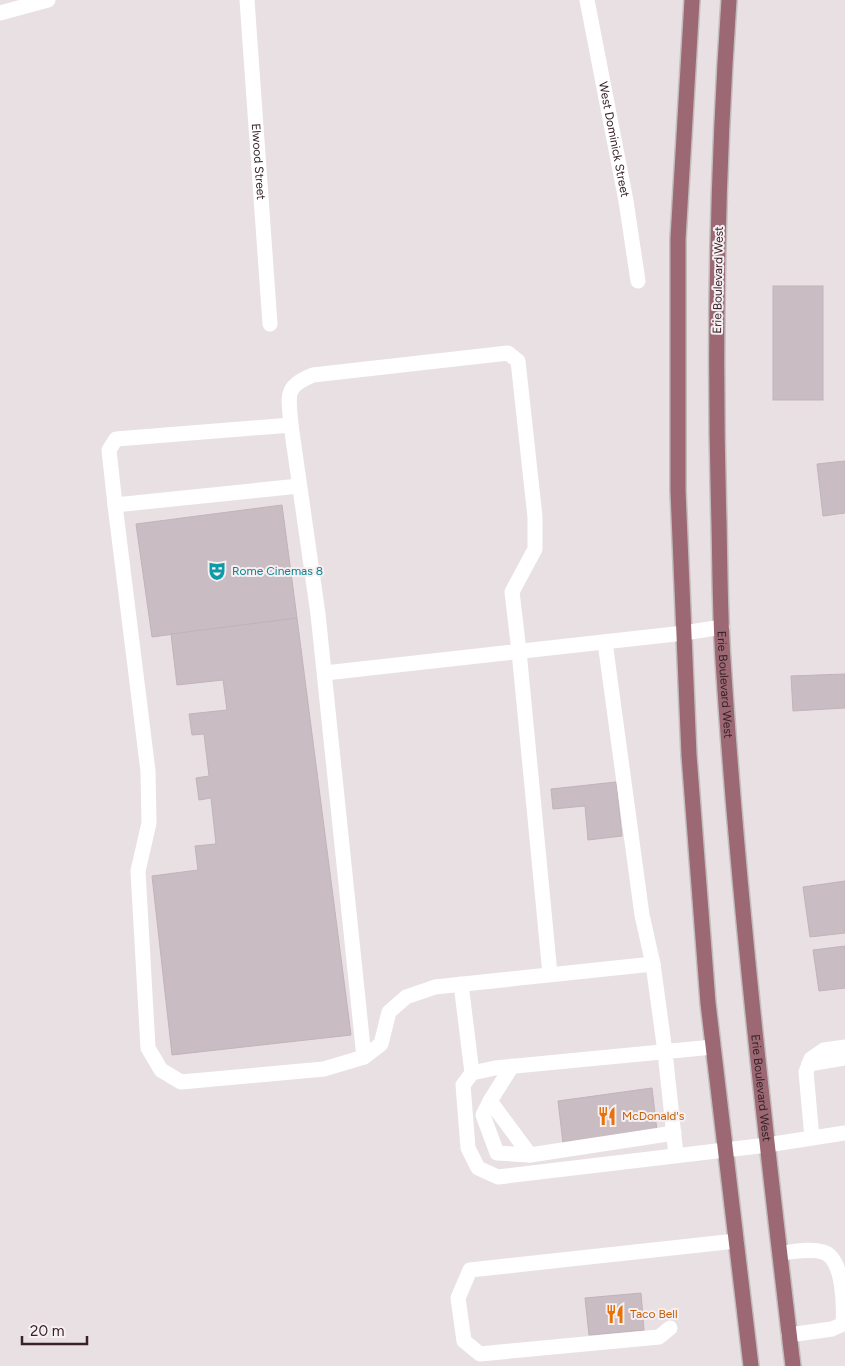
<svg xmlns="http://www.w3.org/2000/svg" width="845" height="1366" font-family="Figtree,sans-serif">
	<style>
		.building { fill: #c9bcc2; stroke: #c2b3b9 }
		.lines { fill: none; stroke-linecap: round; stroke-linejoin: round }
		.major-casing { stroke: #c3bdbe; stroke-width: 18 }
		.minor { stroke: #fff; stroke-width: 15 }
		.major { stroke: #9b6874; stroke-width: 15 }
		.labels { text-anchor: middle; stroke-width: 4; stroke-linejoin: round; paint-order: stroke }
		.street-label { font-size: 12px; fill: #382227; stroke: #f6f0f3 }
		.culture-label { font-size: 12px; fill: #0d838f; stroke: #f6f0f3; text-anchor: start }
		.food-label { font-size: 12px; fill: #c56008; stroke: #f6f0f3; text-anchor: start }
	</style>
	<rect width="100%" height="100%" fill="#e9e0e4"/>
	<g class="building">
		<rect x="773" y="286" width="50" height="114"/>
		<polygon points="845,461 845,513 823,516 817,464"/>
		<polygon points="282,505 297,618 152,637 136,524"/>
		<polygon points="297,618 351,1035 172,1055 152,876 198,870 195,846 216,844 211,798 199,800 196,778 209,776 204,734 192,735 189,714 227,710 223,680 177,685 171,634"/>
		<polygon points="845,674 845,708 793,711 791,676"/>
		<polygon points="616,782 622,836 588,840 585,806 553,809 551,789"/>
		<polygon points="845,881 845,933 810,937 803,887"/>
		<polygon points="845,946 845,988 819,991 813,950"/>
		<polygon points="652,1088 657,1131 563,1143 558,1101"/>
		<polygon points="641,1293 644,1330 589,1335 585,1298"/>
	</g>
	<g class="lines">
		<g class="major-casing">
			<g id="major">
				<polyline points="692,0 678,239 678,491 689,755 708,1003 751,1366"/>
				<path id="s3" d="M729 0C717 174 714 349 719 523 720 569 720 615 723 660 738 897 765 1131 793 1366"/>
			</g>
		</g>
		<g class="minor">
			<path id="s1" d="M247 0 270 324"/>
			<path id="s2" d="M587 0 626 201 638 281"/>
			<polyline points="0,13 48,0"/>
			<polyline points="299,486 115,505 148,771 149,823 138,871 148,1048 161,1070 181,1082 324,1069 364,1057 381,1044 389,1012 406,997 435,987 653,964"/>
			<polyline points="115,505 109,450 116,439 291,425"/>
			<polyline points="605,642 642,915 653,964 665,1052 676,1155"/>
			<polyline points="325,673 684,633 722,627"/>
			<polyline points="461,984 472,1073"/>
			<polyline points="713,1047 495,1068 472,1073 463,1085 468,1148 478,1168 498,1177 767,1145 845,1133"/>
			<path d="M364 1057 318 614 291 425C289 396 283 387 313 375L508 353 518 361 535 517V549L512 592 519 651 550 974"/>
			<polyline points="809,1064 845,1058"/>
			<polyline points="512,1066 490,1101 530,1155 674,1133"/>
			<polyline points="490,1101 483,1115 497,1153 530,1155"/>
			<polyline points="812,1138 806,1072 811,1059 824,1050 845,1047"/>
			<path d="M780 1253C793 1252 810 1248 823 1252 844 1258 844 1307 843 1324L832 1329 789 1335"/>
			<polyline points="670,1328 659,1337 480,1354 464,1341 458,1298 470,1270 736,1241"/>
		</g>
		<use href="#major" class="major"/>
	</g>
	<defs>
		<g id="theatre-bare" transform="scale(1.5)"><path d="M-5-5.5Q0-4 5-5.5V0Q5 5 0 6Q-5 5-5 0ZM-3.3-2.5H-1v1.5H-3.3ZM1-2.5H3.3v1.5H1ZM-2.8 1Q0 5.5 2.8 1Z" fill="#0f9aa8" stroke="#f6f0f3" stroke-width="2.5" paint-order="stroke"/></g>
		<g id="restaurant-bare" transform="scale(1.5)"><path d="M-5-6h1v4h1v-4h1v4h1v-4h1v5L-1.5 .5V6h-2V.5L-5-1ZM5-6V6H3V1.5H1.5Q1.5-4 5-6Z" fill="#e8710a" stroke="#f6f0f3" stroke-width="2.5" paint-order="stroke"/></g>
	</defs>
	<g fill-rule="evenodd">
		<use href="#theatre-bare" x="217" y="571"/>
		<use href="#restaurant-bare" x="607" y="1116"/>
		<use href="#restaurant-bare" x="615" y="1314"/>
	</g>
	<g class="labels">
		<g class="street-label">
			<text dy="4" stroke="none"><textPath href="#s2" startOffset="142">West Dominick Street</textPath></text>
			<text dy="4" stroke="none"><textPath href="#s1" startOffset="162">Elwood Street</textPath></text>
			<text transform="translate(718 280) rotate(-89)" y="4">Erie Boulevard West</text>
			<text dy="4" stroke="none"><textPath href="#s3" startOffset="685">Erie Boulevard West</textPath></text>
			<text dy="4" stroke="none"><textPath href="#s3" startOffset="1090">Erie Boulevard West</textPath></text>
		</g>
		<g class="culture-label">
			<text x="232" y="575">Rome Cinemas 8</text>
		</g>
		<g class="food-label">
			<text x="622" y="1120">McDonald's</text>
			<text x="630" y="1318">Taco Bell</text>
		</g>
	</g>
	<path d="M22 1336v8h65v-8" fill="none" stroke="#382227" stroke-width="2.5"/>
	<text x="30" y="1336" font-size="15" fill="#382227" stroke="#f6f0f3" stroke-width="4" paint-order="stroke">20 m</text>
</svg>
